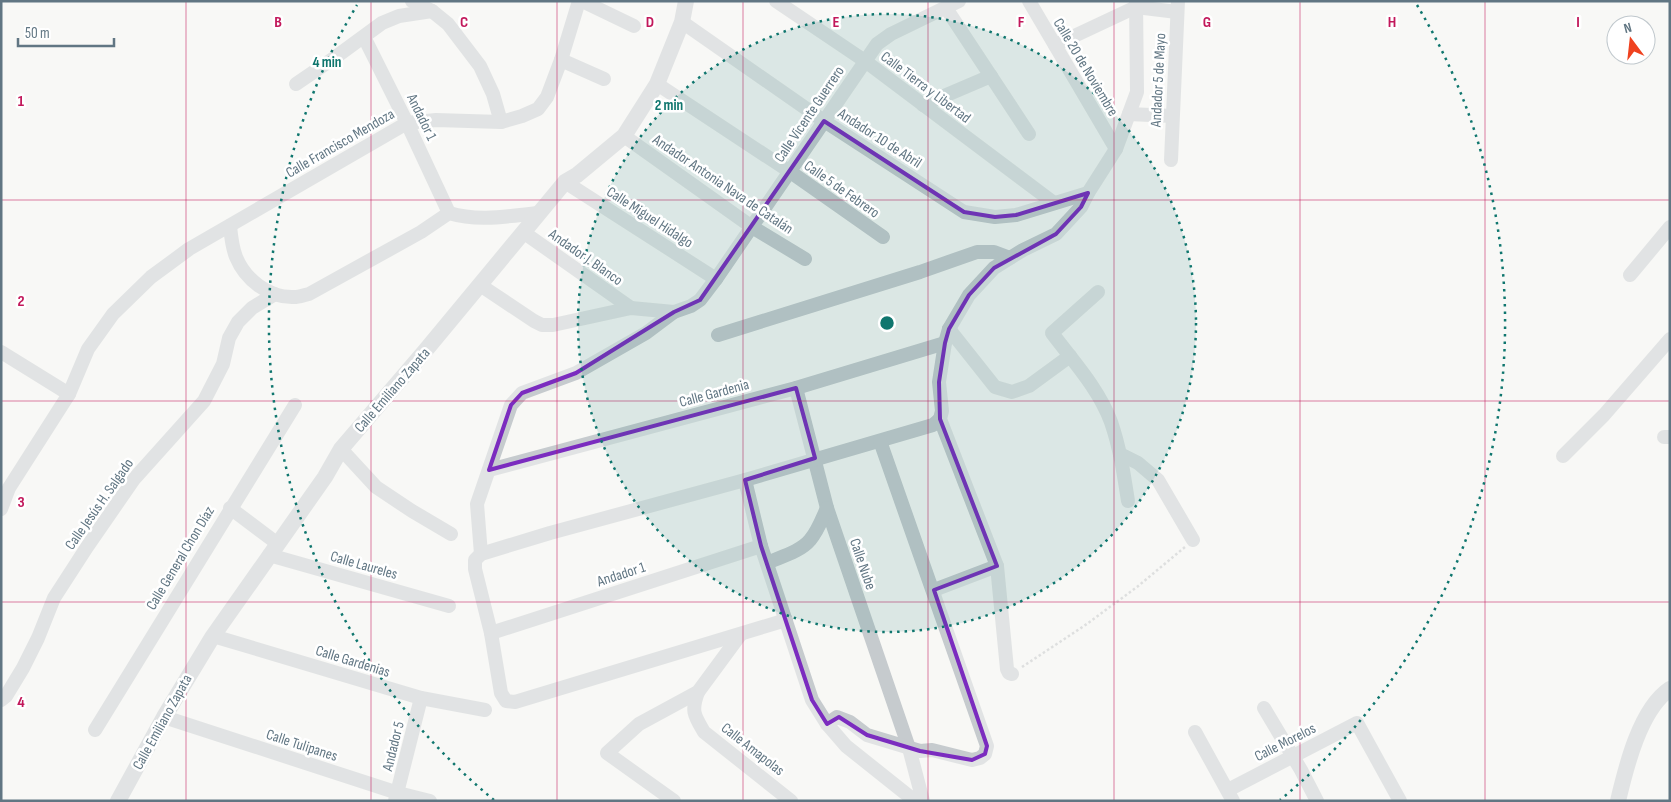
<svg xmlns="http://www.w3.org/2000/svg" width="1671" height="802" font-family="'Sofia Sans Condensed',sans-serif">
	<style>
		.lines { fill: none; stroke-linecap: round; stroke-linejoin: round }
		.path { stroke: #bfc2c4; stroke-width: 2.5; stroke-dasharray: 2.5 2.5; stroke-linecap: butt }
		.minor { stroke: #c6cbce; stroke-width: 14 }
		.tertiary { stroke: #c6cbce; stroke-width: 16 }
		.marked { fill: none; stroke: #7b2cbf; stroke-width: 4; stroke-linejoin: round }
		.grid { fill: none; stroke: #c2185b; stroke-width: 1; stroke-opacity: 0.55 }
		.ring { fill: none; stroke: #0f766e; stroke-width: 2.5; stroke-dasharray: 2.5 5 }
		.labels { text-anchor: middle; stroke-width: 5; stroke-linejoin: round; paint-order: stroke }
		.street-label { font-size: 15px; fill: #617683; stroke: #fff }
		.grid-label { font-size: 16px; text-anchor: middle; font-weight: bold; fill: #c2185b; stroke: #fff; stroke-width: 5; stroke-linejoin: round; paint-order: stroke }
		.centre { fill: #0f766e; stroke: #fff; stroke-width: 2.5 }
		.ring-label { font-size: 15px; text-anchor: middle; font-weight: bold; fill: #0f766e; stroke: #fff; stroke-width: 5; stroke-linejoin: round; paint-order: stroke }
	</style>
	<rect width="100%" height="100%" fill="#f8f8f5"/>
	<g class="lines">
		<polyline class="path" points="1022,667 1084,626 1137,587 1185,547"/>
		<g class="minor">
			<polyline points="412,1 432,11 448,24 480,66 493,94 501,122"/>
			<polyline points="582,1 634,26"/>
			<polyline points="776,1 865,61 1054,203"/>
			<polyline points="1029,1 1116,149"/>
			<polyline points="946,8 1029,134"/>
			<polyline points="682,22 824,121 964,212 995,217 1016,215 1088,193"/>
			<polyline points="364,37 407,123 449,213"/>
			<polyline points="1055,45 1136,7 1177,12"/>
			<polyline points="561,60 604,79"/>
			<polyline points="296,84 337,56 382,23 399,16 432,11"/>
			<polyline points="657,84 789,171 883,237"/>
			<polyline points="923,105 991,76"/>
			<polyline points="1129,114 1172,116"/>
			<polyline points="624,136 752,227 805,259"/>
			<polyline points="1171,160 1178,1"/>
			<polyline points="565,182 716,279"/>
			<path d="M230 226C231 236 232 247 236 257 245 279 268 298 294 297 299 297 304 295 309 294L421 232 449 213C479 222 508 216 538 213"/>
			<polyline points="523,232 631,308"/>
			<polyline points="1630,275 1670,227"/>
			<polyline points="480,285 534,321 542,325 553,325 631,308 674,312 691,306 700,300 716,279 877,44 891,34 959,1"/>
			<path d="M1098 292 1052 333C1073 361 1099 389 1111 422 1120 448 1124 475 1128 501"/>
			<polyline points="949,329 995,387 1012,392 1029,386 1070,356"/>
			<polyline points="718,335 920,272 977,252 994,252 1010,258"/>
			<polyline points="1,352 69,394"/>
			<polyline points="796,388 827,508 909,748 923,801"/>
			<polyline points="1664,437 1670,437"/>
			<polyline points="341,449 376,487 412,511 451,534"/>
			<polyline points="1120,454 1138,463 1158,480 1193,540"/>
			<polyline points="1563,456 1604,415 1670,339"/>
			<polyline points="489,470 796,388 945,343"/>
			<polyline points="745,480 761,546 812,700 827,724 846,746 915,801"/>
			<polyline points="230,508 278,544"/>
			<polyline points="1,509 9,488 69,394 88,349 113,314 151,277 189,249 407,123 436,120 501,122 522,116 538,109 547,97 561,60 579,1"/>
			<polyline points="481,554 477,504 511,405 522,393 576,373 646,333 674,312"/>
			<polyline points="269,555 449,606"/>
			<path d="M767 563C780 557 800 552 810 540 818 531 822 519 827 508"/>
			<polyline points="934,590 997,566"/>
			<polyline points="786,620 515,702 506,701 501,693 491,633 475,569 475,560 481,554 550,533 745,480 933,425 940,419"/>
			<polyline points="491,633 761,546"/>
			<polyline points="213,636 421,698 485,710"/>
			<polyline points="1012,674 1009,673 1007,669 997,566 940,419 942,411 939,382 945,343 949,329 969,295 994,268 1023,250 1056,234 1081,207 1088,193 1116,149 1137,92 1136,1"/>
			<path d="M698 692C691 711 694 715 704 732L791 801"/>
			<polyline points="1,700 6,696 23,668 38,638 54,598 87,547 134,479 204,401 223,364 229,338 238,322 252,308 275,294"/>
			<polyline points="1264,708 1301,770 1317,801"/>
			<polyline points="164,717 398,793 430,801"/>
			<polyline points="827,724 837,717 850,722 867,735 920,751 932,750 972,760 980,758 985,754 987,746 880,441"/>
			<polyline points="95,730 295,405"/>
			<polyline points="1195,732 1233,801"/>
			<polyline points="1228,790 1357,723 1400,801"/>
			<polyline points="395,801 421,698"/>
			<polyline points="674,801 607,753 639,724 698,692 740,635"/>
		</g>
		<g class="tertiary">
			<polyline points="118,801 164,717 213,636 325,477 341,449 425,351 565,182 577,175 624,136 657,84 682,22 686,1"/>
			<path d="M1618 801C1626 767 1640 709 1670 689"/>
		</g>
	</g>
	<path d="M0 0H1671V802H0ZM824 121 964 212 995 217 1016 215 1088 193 1081 207 1056 234 994 268 969 295 949 329 945 343 939 382 940 419 997 566 934 590 987 746 985 754 972 760 920 751 867 735 839 717 827 724 812 700 761 546 745 480 815 458 796 388 489 470 511 405 522 393 576 373 674 312 700 300Z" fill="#f8f8f5" fill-opacity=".55" fill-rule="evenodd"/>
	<path class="marked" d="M824 121 964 212 995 217 1016 215 1088 193 1081 207 1056 234 994 268 969 295 949 329 945 343 939 382 940 419 997 566 934 590 987 746 985 754 972 760 920 751 867 735 839 717 827 724 812 700 761 546 745 480 815 458 796 388 489 470 511 405 522 393 576 373 674 312 700 300Z"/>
	<path class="grid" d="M186 1V801M371 1V801M557 1V801M743 1V801M928 1V801M1114 1V801M1300 1V801M1485 1V801M1 200H1670M1 401H1670M1 602H1670"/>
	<circle cx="887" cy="323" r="309" fill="#0f766e" fill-opacity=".12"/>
	<g class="ring">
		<circle cx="887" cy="323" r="309"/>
		<path d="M494 800A618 618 0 0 1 357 5M1417 5A618 618 0 0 1 1280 800"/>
	</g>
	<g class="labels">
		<g class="street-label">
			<text transform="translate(1086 67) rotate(59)" y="5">Calle 20 de Noviembre</text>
			<text transform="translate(1158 80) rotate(-87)" y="5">Andador 5 de Mayo</text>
			<text transform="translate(926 87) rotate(37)" y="5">Calle Tierra y Libertad</text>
			<text transform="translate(809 114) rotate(-56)" y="5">Calle Vicente Guerrero</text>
			<text transform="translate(422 117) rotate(64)" y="5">Andador 1</text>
			<text transform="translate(880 138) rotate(33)" y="5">Andador 10 de Abril</text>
			<text transform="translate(340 143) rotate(-30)" y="5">Calle Francisco Mendoza</text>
			<text transform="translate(723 184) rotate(34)" y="5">Andador Antonia Nava de Catalán</text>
			<text transform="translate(842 189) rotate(35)" y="5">Calle 5 de Febrero</text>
			<text transform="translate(650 217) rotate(33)" y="5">Calle Miguel Hidalgo</text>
			<text transform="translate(586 257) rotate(35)" y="5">Andador J. Blanco</text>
			<text transform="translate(392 390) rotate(-49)" y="5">Calle Emiliano Zapata</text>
			<text transform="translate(714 393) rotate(-15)" y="5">Calle Gardenia</text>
			<text transform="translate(99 504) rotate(-55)" y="5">Calle Jesús H. Salgado</text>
			<text transform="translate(180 558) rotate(-59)" y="5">Calle General Chon Díaz</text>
			<text transform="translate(863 564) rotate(71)" y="5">Calle Nube</text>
			<text transform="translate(364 565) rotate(16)" y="5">Calle Laureles</text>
			<text transform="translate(621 574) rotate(-18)" y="5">Andador 1</text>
			<text transform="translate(353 661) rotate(17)" y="5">Calle Gardenias</text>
			<text transform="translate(162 722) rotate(-61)" y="5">Calle Emiliano Zapata</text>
			<text transform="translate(1285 742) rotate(-27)" y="5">Calle Morelos</text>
			<text transform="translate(302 745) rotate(18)" y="5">Calle Tulipanes</text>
			<text transform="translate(393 746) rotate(-76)" y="5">Andador 5</text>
			<text transform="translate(753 749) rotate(38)" y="5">Calle Amapolas</text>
		</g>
	</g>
	<g class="grid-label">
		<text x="278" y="27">B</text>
		<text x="464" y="27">C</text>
		<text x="650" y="27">D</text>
		<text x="836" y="27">E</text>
		<text x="1021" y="27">F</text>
		<text x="1207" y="27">G</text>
		<text x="1392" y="27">H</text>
		<text x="1578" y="27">I</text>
		<text x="21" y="106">1</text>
		<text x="21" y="306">2</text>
		<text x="21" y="507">3</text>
		<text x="21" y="707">4</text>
	</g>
	<circle cx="887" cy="323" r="8" class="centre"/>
	<g class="ring-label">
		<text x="327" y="67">4 min</text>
		<text x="669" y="110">2 min</text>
	</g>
	<rect width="1671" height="802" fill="none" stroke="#617683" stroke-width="5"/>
	<g transform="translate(1631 40) rotate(345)"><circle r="24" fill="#ffffff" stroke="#c0c8cd"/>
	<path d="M0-4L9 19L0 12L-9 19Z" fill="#ef421f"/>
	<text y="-8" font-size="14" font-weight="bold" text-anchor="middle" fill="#617683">N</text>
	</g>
	<path d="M18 38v8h96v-8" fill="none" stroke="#617683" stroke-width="2.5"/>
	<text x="25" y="38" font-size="15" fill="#617683" stroke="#ffffff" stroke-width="4" paint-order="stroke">50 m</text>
</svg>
